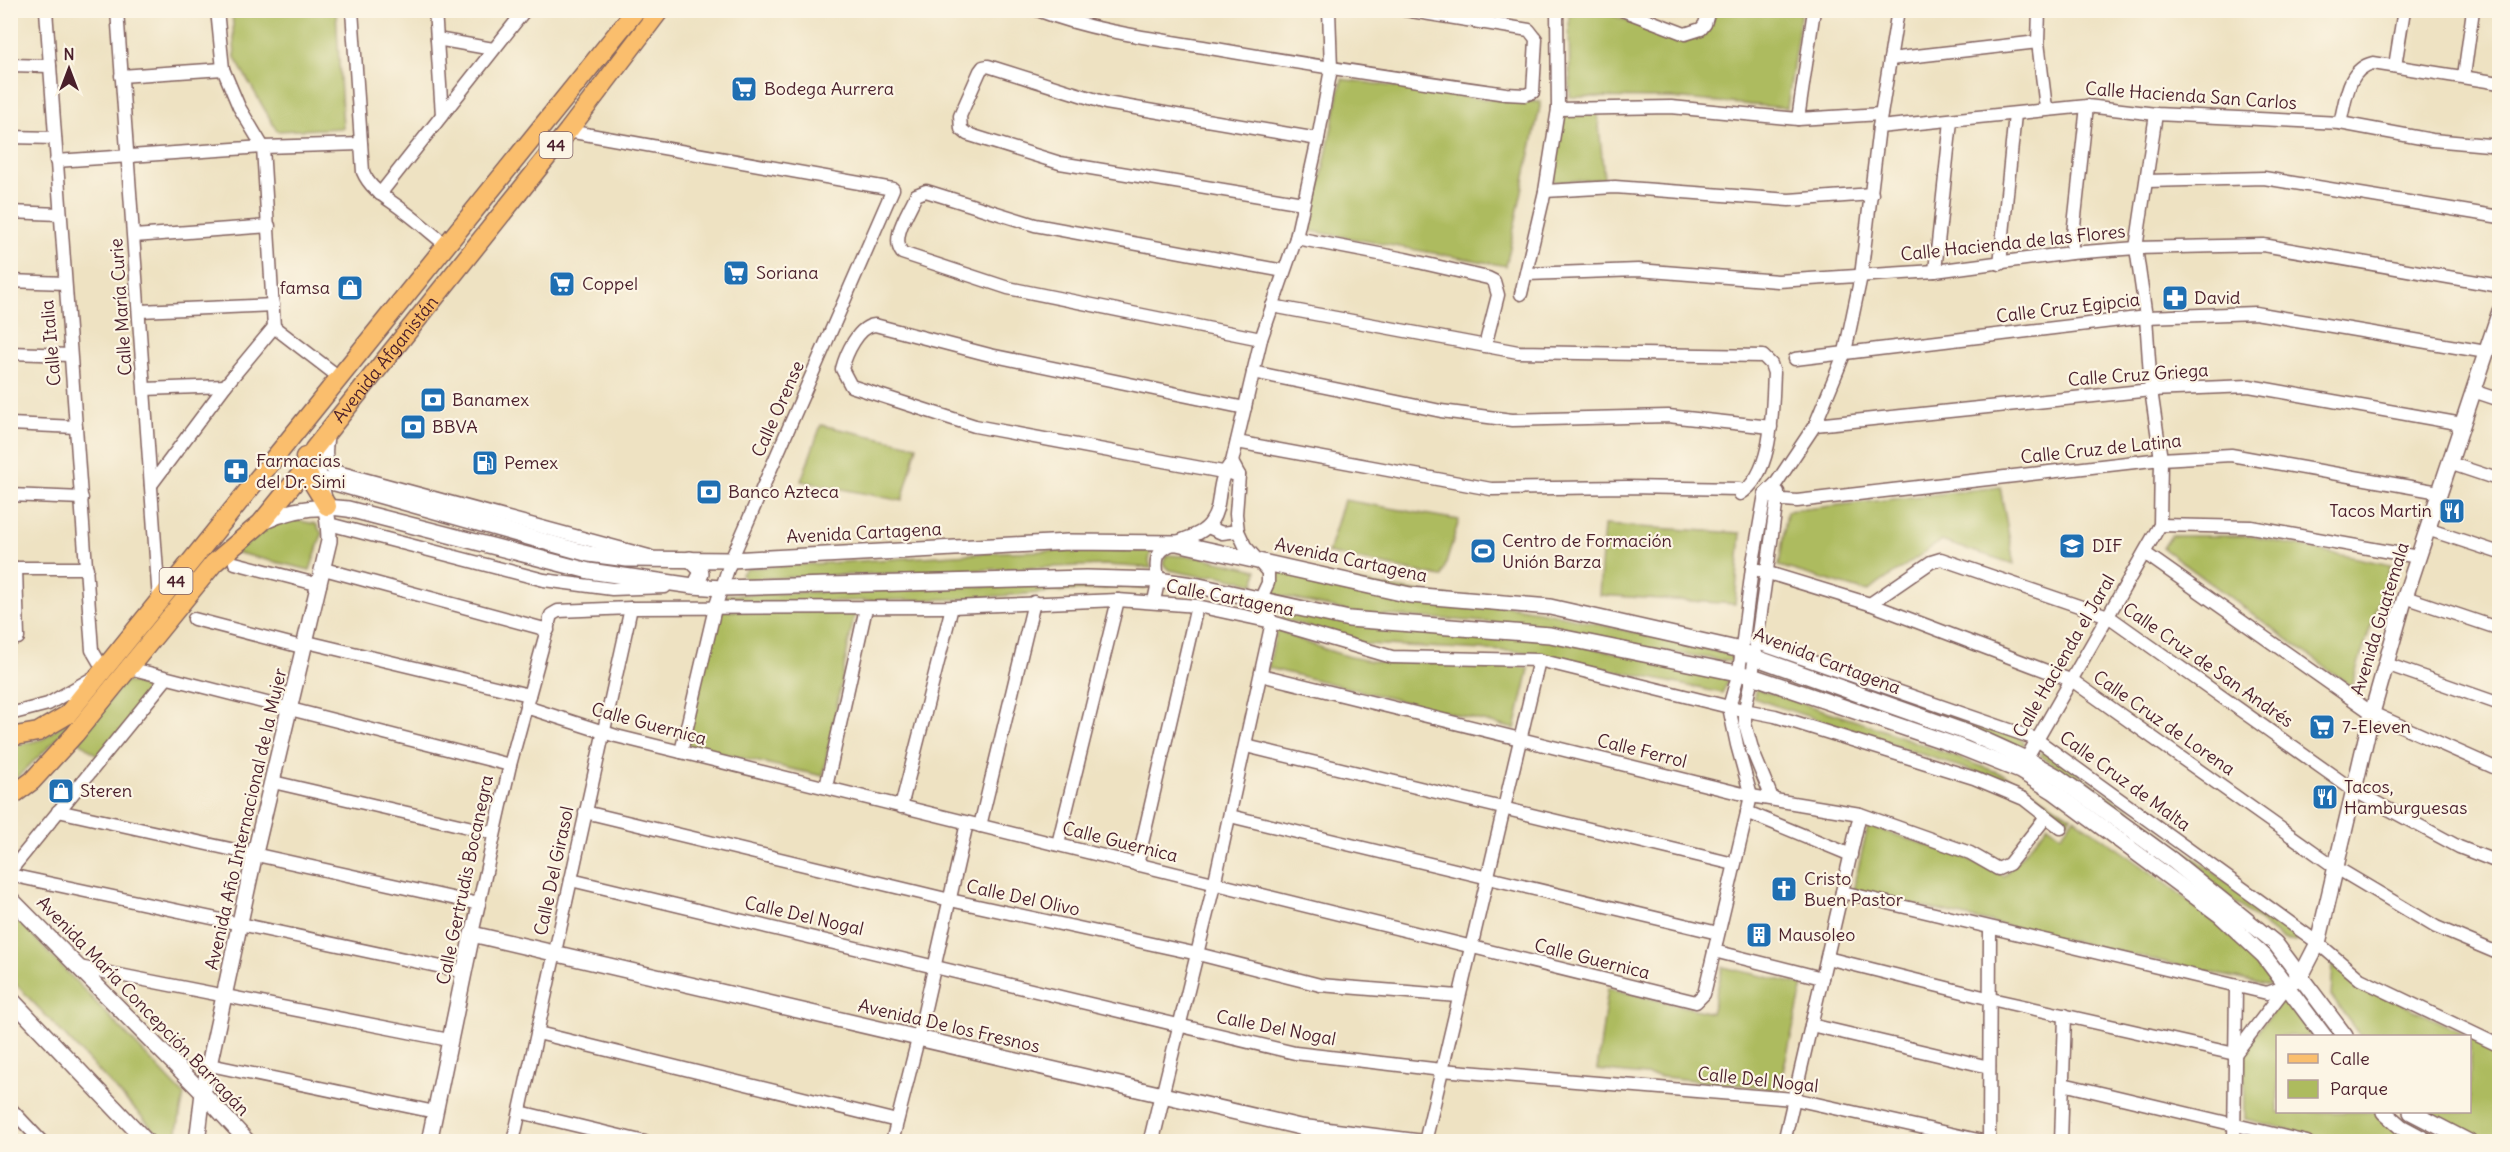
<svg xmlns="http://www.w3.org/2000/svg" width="2510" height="1152" font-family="Delius,sans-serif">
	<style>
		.green { fill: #adbb5e; stroke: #7c6d44; stroke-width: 1.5 }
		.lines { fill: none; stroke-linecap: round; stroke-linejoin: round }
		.minor-casing { stroke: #836360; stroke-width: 15 }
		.tertiary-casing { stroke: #836360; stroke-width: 18 }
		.primary-casing { stroke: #836360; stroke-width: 21 }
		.minor { stroke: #fff; stroke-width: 12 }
		.tertiary { stroke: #fff; stroke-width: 15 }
		.primary { stroke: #fabe6d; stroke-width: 18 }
		.labels { text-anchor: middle; stroke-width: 4.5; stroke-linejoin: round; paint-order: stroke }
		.shield { fill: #fcf5e5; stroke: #7f5f63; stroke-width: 1.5 }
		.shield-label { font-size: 16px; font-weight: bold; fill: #4a1f2b }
		.poi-label { font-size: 18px; fill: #4a1f2b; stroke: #fcf5e5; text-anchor: start }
		.street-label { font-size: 18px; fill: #4a1f2b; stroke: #fcf5e5 }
	</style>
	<rect width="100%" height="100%" fill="#fcf5e5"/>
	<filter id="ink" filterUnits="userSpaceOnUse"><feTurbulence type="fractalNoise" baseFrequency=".0167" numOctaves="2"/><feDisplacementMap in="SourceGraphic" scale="12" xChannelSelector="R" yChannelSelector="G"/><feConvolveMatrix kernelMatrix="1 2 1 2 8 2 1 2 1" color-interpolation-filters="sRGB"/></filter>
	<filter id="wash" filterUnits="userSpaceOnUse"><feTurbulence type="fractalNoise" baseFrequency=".008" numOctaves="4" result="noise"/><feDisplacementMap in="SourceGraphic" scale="24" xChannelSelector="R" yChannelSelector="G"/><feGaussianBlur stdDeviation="1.35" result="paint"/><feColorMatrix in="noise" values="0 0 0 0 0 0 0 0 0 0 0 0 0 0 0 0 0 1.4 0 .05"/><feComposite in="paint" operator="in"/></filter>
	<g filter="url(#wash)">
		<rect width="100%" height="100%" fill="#eee2c2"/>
		<g class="green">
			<polygon points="232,11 336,11 343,128 277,131 235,58"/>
			<path d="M1569 11H1599L1687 40C1708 35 1710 30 1716 11H1801L1787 108 1672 98 1570 97Z"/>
			<polygon points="1342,79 1472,98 1541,102 1506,266 1310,231"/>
			<polygon points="1564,114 1598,114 1604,179 1553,182"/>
			<polygon points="821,425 917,446 902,501 801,481"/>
			<polygon points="2000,487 2014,564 1941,541 1867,592 1779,566 1787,511"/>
			<polygon points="1344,500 1459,520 1442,577 1328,553"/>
			<polygon points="279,517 316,524 322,534 310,570 233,552"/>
			<polygon points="1604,525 1741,533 1735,604 1599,595"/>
			<polygon points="2171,536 2249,536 2391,565 2351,686 2163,548"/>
			<polygon points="1096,550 1151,551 1149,561 1151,568 1106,565 745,579 741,574 748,568 1002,552"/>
			<polygon points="1167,555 1200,557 1257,570 1255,584 1216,575 1203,577 1170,570 1163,563"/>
			<polygon points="1283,570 1550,613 1736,656 1733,662 1644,648 1527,625 1355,613 1277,595 1269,589 1275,573"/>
			<polygon points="1149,581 1145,589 1126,587 957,599 724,603 726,595"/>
			<polygon points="1284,608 1548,639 1731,676 1722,693 1524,652 1365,644 1282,619"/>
			<polygon points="716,610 855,611 823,776 687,746"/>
			<path d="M1277 629C1311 646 1366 667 1404 662L1513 665 1529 669 1515 729 1268 668Z"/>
			<polygon points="1759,646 2014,735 2025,743 2020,749 1758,653"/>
			<polygon points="124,681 156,689 99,757 79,741"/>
			<polygon points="1757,689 1872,726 2005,775 2071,816 2066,823 2025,793 1999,780 1753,698"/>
			<polygon points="79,712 55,741 11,783 11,747 43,739"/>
			<polygon points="2044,748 2282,922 2299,938 2296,942 2283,940 2169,850 2040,755"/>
			<path d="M2074 818C2144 867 2215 914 2273 978L2270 986 1853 891 1868 826 1964 857 2004 876 2048 825 2061 835Z"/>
			<polygon points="12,914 184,1095 175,1141 165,1141 11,979"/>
			<path d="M2333 964 2357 983 2499 1050V1141C2476 1141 2450 1124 2431 1112H2470V1036H2360L2331 996Z"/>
			<polygon points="1723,967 1803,985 1779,1089 1597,1070 1608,988 1711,1013"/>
			<polygon points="2283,999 2313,1036 2278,1036 2278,1112 2381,1112 2412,1141 2334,1141 2245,1119 2244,1049"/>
		</g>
	</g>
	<g filter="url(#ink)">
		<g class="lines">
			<g class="minor-casing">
				<g id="minor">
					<polyline points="46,10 92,650 103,669"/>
					<polyline points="117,10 159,600"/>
					<polyline points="217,10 223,69 239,107 263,147 274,327"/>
					<path d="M352 10 363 172C371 191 389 199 404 211 419 222 432 234 446 245"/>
					<polyline points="435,10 442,115"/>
					<path d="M1037 10C1095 32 1156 39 1216 49 1313 66 1409 80 1506 94L1525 95 1533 92 1536 39 1529 30 1405 10"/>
					<polyline points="1622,10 1685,34 1701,29 1705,24 1709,10"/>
					<polyline points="2039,10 2038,42 2046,108"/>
					<polyline points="437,39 493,49"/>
					<polyline points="1890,59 2038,42"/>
					<polyline points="10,65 50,66"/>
					<polyline points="2395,66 2404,10"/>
					<polyline points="121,76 223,69"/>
					<polyline points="2464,76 2473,10"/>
					<polyline points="1558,109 1671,107 1798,119 1881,114"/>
					<polyline points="1798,119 1814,10"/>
					<path d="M2340 123C2346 100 2347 69 2373 63L2500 83"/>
					<polyline points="1879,127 2087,106 2156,114 2340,123 2432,140 2500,146"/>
					<polyline points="568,131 893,189 731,560 715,608 681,752"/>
					<polyline points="10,137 55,138"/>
					<polyline points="56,161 263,147 361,144"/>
					<polyline points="2147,181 2264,178 2500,217"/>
					<polyline points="1545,191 1615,187 1789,200 1872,194"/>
					<polyline points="380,194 525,10"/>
					<polyline points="1303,203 1060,163 967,134 961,129 960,116 980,71 983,67 988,66 1106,103 1318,139"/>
					<polyline points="10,212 59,214"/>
					<polyline points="134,236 269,226"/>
					<polyline points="1296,238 1405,259 1488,278 1494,281 1498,295 1485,346"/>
					<polyline points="2071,253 2087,106"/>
					<polyline points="2000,264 2015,114"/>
					<polyline points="1935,271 1951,121"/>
					<polyline points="1527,274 1638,270 1778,281 1935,271 2071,253 2136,248 2263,245 2500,286"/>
					<polyline points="10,281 65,283"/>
					<polyline points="1521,294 1545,191 1558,109 1557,10"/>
					<polyline points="140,311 273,305"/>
					<polyline points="274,327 339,377"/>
					<path d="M1261 339 1008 288 902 253C890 237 909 212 916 195L926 191 1035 225 1284 271"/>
					<polyline points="10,353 70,355"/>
					<polyline points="1795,359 2146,317 2255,313 2486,352"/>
					<polyline points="1253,372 1441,411 1512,420 1668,416 1771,427"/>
					<polyline points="145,389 225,386"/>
					<polyline points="2473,391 2500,400"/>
					<polyline points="10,424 76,427"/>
					<polyline points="1815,425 2151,390 2249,386 2462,424"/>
					<path d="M328 434C326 449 323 459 334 471L649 556"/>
					<path d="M1237 442 1491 489 1627 487 1739 489 1740 494C1774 474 1772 408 1774 373L1771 364 1763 356 1518 352 1272 306"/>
					<polyline points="2449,463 2500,480"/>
					<path d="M1239 475 975 426 851 386 842 369C846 354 858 326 875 325L990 355 1245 408"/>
					<polyline points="151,485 225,386 274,327"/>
					<polyline points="1765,494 1784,500 1797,501 2161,459 2231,455 2439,492"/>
					<polyline points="10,495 82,498"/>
					<polyline points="329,524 544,580 612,589 665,587"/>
					<polyline points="2160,525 2251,527 2418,557"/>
					<polyline points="1208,527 1222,533 1238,531"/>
					<polyline points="2427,529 2500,553"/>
					<polyline points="2146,554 2372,713 2500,770"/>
					<polyline points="235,563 320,585"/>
					<polyline points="10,568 87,568"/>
					<polyline points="1752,568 1870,604 2073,681 2335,867 2436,927 2500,954"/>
					<polyline points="324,569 548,630"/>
					<polyline points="2405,597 2500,629"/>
					<path d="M1154 602C1155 594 1158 586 1158 579 1157 571 1155 564 1158 556 1166 539 1199 541 1211 522 1224 503 1214 482 1232 462L1261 339 1296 238 1318 139 1331 69 1329 10"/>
					<polyline points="1870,604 1931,562 1941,559 2108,616 2353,790 2459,847 2500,863"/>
					<polyline points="194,619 298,646 307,642 529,695"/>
					<polyline points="10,638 18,638 16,568"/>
					<polyline points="1755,642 2036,739 2318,943 2360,979 2500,1046"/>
					<polyline points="2386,664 2500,704"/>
					<polyline points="129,668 510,765"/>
					<polyline points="1261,675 1751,796 1860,814 1970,853 1998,869 2009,864 2046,817"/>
					<polyline points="526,707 616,736 1696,1002 1704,994 1751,796 1737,745 1729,707 1739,672 1752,568 1765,494 1777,482 1815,425 1845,352 1861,276 1879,127 1898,10"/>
					<polyline points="10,714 48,704 91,679"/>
					<polyline points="1246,746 1734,864"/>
					<polyline points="2022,766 2160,525 2161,459 2151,390 2146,317 2136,248 2156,114"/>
					<polyline points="273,782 494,833"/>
					<polyline points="826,787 866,608"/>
					<polyline points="1772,798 1753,752 1745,724 1745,709 1752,676 1778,492"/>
					<polyline points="901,807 952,607"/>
					<polyline points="58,811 479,904"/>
					<polyline points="585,812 950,900 1198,954 1320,985 1458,996"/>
					<polyline points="1747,812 1851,855"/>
					<polyline points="1230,816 1718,933"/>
					<polyline points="980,826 1034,602"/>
					<polyline points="1058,844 1118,600"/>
					<polyline points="1137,865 1197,606"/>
					<polyline points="10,871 166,679"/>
					<polyline points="10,875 465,972"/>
					<polyline points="571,880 1295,1053 1442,1070 1794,1099 1987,1142"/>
					<polyline points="1842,892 2267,993 2287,986"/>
					<polyline points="472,934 510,765 551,615 558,611 631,608 952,607 1118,600 1197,606 1272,622 1392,657 1539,660 1729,707 1775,716 1974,778 2024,799 2061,828"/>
					<polyline points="1714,951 1822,978"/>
					<polyline points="1827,958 1991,999 2235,1054 2287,986"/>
					<polyline points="79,967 449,1040"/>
					<polyline points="1811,1025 1989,1067"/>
					<polyline points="538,1033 897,1121"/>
					<polyline points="210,1065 435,1112"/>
					<polyline points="2063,1084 2307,1142"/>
					<polyline points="1162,1096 1214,885 1272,622 1260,600 1268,583 1268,572 1245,546 1238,531 1236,514 1239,475 1232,462"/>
					<polyline points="10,1108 42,1142"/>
					<polyline points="520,1112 645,1142"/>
					<polyline points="513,1142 631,608"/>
					<polyline points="892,1142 918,1039 967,823"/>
					<polyline points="1425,1142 1539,660"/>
					<polyline points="1784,1142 1860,814"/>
					<polyline points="1989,1142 1990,929"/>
					<polyline points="2061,1142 2065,1015"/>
					<polyline points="2234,1142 2236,986"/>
				</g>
			</g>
			<g class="tertiary-casing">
				<g id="tertiary">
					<polyline points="303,474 589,554 627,559 731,560 1068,542 1177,543 1410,595 1550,607 1741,650 1754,657 1971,734 2026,759 2058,777 2172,860 2275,943 2345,1036"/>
					<path d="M263 522C290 509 318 505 348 509L589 571 693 586 721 588 1086 578 1158 580 1199 586 1349 619 1550 635 1752 676 1955 745 2020 771 2053 791 2220 915 2264 956 2324 1036"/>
					<polyline points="690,559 700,569 701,574 695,586"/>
					<polyline points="10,898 203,1093 248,1142"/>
					<polyline points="2295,980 2301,976 2318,943 2372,713 2405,597 2500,311"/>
					<polyline points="10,998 147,1142"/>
					<polyline points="2384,1112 2401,1127 2429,1142"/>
					<polyline points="2411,1112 2469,1142"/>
					<path d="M197 1142 203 1093 255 853 329 541C329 510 319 481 314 449"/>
					<polyline points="429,1142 472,934 1300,1127 1419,1142"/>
					<polyline points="1151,1142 1162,1096"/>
				</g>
			</g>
			<g class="primary-casing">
				<g id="primary">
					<polyline points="305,457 308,475 327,506"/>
					<polyline points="10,737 38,732 67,715 636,10"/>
					<path id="s1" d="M10 797 32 781 75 734 214 563 261 523 301 474 314 449 333 425 568 131 660 10"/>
				</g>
			</g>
			<use href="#minor" class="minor"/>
			<use href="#tertiary" class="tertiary"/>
			<use href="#primary" class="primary"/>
		</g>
	</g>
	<defs>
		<g id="supermarket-square" transform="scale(1.35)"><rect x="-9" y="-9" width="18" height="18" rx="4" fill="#1f6fb2" stroke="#fcf5e5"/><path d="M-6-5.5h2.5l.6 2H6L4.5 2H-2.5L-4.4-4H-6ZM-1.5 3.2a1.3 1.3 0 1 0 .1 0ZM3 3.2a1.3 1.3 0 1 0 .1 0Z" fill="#fff"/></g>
		<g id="shop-square" transform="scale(1.35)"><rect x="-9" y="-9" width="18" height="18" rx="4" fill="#1f6fb2" stroke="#fcf5e5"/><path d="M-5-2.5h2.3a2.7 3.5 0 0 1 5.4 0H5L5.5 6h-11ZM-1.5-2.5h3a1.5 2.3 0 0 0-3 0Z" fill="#fff"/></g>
		<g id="pharmacy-square" transform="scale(1.35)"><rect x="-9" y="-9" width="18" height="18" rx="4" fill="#1f6fb2" stroke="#fcf5e5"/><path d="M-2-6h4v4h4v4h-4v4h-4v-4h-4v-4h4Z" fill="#fff"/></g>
		<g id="bank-square" transform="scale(1.35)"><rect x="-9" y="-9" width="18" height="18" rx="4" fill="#1f6fb2" stroke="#fcf5e5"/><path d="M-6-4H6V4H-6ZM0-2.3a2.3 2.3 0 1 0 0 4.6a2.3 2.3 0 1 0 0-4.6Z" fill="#fff"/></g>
		<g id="fuel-square" transform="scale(1.35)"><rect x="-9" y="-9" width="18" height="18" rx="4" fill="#1f6fb2" stroke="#fcf5e5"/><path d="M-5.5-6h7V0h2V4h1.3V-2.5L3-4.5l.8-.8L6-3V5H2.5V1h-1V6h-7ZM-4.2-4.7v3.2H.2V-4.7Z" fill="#fff"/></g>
		<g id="restaurant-square" transform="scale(1.35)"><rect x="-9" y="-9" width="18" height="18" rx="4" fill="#1f6fb2" stroke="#fcf5e5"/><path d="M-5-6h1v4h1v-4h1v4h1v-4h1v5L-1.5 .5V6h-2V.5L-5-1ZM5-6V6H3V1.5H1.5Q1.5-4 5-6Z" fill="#fff"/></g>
		<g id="school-square" transform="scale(1.35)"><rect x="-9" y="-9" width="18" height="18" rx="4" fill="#1f6fb2" stroke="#fcf5e5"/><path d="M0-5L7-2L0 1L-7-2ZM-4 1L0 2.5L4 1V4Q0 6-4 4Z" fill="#fff"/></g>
		<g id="stadium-square" transform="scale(1.35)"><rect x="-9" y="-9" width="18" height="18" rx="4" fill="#1f6fb2" stroke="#fcf5e5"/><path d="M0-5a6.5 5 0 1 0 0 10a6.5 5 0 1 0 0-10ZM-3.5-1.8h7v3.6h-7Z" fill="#fff"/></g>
		<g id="church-square" transform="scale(1.35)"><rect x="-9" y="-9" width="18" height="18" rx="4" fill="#1f6fb2" stroke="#fcf5e5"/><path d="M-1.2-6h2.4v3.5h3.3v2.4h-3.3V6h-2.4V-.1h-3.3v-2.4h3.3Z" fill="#fff"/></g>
		<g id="building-square" transform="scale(1.35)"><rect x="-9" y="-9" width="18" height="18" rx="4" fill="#1f6fb2" stroke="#fcf5e5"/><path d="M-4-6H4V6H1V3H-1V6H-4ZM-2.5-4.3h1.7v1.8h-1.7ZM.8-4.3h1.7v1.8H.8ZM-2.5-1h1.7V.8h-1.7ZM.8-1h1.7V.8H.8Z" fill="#fff"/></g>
	</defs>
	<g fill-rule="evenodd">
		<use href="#supermarket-square" x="744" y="89"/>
		<use href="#supermarket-square" x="736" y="273"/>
		<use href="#supermarket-square" x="562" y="284"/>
		<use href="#shop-square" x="350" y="288"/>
		<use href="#pharmacy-square" x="2175" y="298"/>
		<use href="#bank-square" x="433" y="400"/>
		<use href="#bank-square" x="413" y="427"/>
		<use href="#fuel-square" x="485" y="463"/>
		<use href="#pharmacy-square" x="236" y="471"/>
		<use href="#bank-square" x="709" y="492"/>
		<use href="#restaurant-square" x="2452" y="511"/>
		<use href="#school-square" x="2072" y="546"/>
		<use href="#stadium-square" x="1483" y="551"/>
		<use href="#supermarket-square" x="2322" y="727"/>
		<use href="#shop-square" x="61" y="791"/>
		<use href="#restaurant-square" x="2325" y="797"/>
		<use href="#church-square" x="1784" y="889"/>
		<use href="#building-square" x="1759" y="935"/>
	</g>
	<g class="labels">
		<g class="shield">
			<rect x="539.5" y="132" width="33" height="26" rx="4.5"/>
			<rect x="159.5" y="568" width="33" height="26" rx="4.5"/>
		</g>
		<g class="shield-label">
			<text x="556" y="151">44</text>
			<text x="176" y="587">44</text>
		</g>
		<g class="poi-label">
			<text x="764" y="95">Bodega Aurrera</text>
			<text x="756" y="279">Soriana</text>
			<text x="582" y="290">Coppel</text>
			<text x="330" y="294" text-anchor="end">famsa</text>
			<text x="2194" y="304">David</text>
			<text x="452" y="406">Banamex</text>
			<text x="432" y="433">BBVA</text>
			<text x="256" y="467">Farmacias<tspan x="256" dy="21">del Dr. Simi</tspan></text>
			<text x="504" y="469">Pemex</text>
			<text x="728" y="498">Banco Azteca</text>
			<text x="2432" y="517" text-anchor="end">Tacos Martin</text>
			<text x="1502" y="547">Centro de Formación<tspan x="1502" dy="21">Unión Barza</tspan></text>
			<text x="2092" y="552">DIF</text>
			<text x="2342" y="733">7-Eleven</text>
			<text x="2344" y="793">Tacos,<tspan x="2344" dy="21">Hamburguesas</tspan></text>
			<text x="80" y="797">Steren</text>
			<text x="1804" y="885">Cristo<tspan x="1804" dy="21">Buen Pastor</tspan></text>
			<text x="1778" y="941">Mausoleo</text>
		</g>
		<g class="street-label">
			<text transform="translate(2191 96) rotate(4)" y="6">Calle Hacienda San Carlos</text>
			<text transform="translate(2013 243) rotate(-6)" y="6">Calle Hacienda de las Flores</text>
			<text transform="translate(121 307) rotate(-94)" y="6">Calle María Curie</text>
			<text transform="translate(2068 308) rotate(-7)" y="6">Calle Cruz Egipcia</text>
			<text transform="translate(51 343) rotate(-95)" y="6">Calle Italia</text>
			<text dy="6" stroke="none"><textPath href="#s1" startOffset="579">Avenida Afganistán</textPath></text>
			<text transform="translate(2138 375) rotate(-4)" y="6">Calle Cruz Griega</text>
			<text transform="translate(778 409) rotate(-66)" y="6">Calle Orense</text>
			<text transform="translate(2101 449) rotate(-6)" y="6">Calle Cruz de Latina</text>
			<text transform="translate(864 533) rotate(-3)" y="6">Avenida Cartagena</text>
			<text transform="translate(1351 560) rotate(12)" y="6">Avenida Cartagena</text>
			<text transform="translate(1230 598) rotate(11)" y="6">Calle Cartagena</text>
			<text transform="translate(2380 619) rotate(-73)" y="6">Avenida Guatemala</text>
			<text transform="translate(2064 656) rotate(-60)" y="6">Calle Hacienda el Jaral</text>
			<text transform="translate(1827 661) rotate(21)" y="6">Avenida Cartagena</text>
			<text transform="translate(2208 665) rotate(35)" y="6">Calle Cruz de San Andrés</text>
			<text transform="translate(2164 723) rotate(35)" y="6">Calle Cruz de Lorena</text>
			<text transform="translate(649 724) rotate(15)" y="6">Calle Guernica</text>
			<text transform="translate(1642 751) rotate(14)" y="6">Calle Ferrol</text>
			<text transform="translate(2125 781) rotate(36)" y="6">Calle Cruz de Malta</text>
			<text transform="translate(246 819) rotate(-77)" y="6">Avenida Año Internacional de la Mujer</text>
			<text transform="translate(1120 842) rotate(14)" y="6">Calle Guernica</text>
			<text transform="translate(554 871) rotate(-78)" y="6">Calle Del Girasol</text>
			<text transform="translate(465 880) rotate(-78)" y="6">Calle Gertrudis Bocanegra</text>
			<text transform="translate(1023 898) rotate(12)" y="6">Calle Del Olivo</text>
			<text transform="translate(804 916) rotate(13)" y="6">Calle Del Nogal</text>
			<text transform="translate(1592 959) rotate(14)" y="6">Calle Guernica</text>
			<text transform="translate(143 1006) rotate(46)" y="6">Avenida María Concepción Barragán</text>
			<text transform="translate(949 1026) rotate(13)" y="6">Avenida De los Fresnos</text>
			<text transform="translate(1276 1028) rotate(11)" y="6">Calle Del Nogal</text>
			<text transform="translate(1758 1080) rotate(6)" y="6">Calle Del Nogal</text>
		</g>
	</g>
	<rect width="2510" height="1152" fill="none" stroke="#fcf5e5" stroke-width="36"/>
	<rect x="2276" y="1035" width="195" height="78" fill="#fcf5e5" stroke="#b59f9b" stroke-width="1.5"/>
	<rect x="2288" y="1054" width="30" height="9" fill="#fabe6d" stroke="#b59f9b" stroke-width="1.5"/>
	<text x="2330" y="1065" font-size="18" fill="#4a1f2b">Calle</text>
	<rect x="2288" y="1080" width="30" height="18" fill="#adbb5e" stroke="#b59f9b" stroke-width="1.5"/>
	<text x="2330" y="1095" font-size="18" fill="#4a1f2b">Parque</text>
	<g transform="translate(69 69)" stroke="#fcf5e5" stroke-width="4.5" paint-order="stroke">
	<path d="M0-4.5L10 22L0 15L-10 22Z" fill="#4a1f2b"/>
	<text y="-9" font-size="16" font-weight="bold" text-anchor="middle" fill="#4a1f2b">N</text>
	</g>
</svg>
